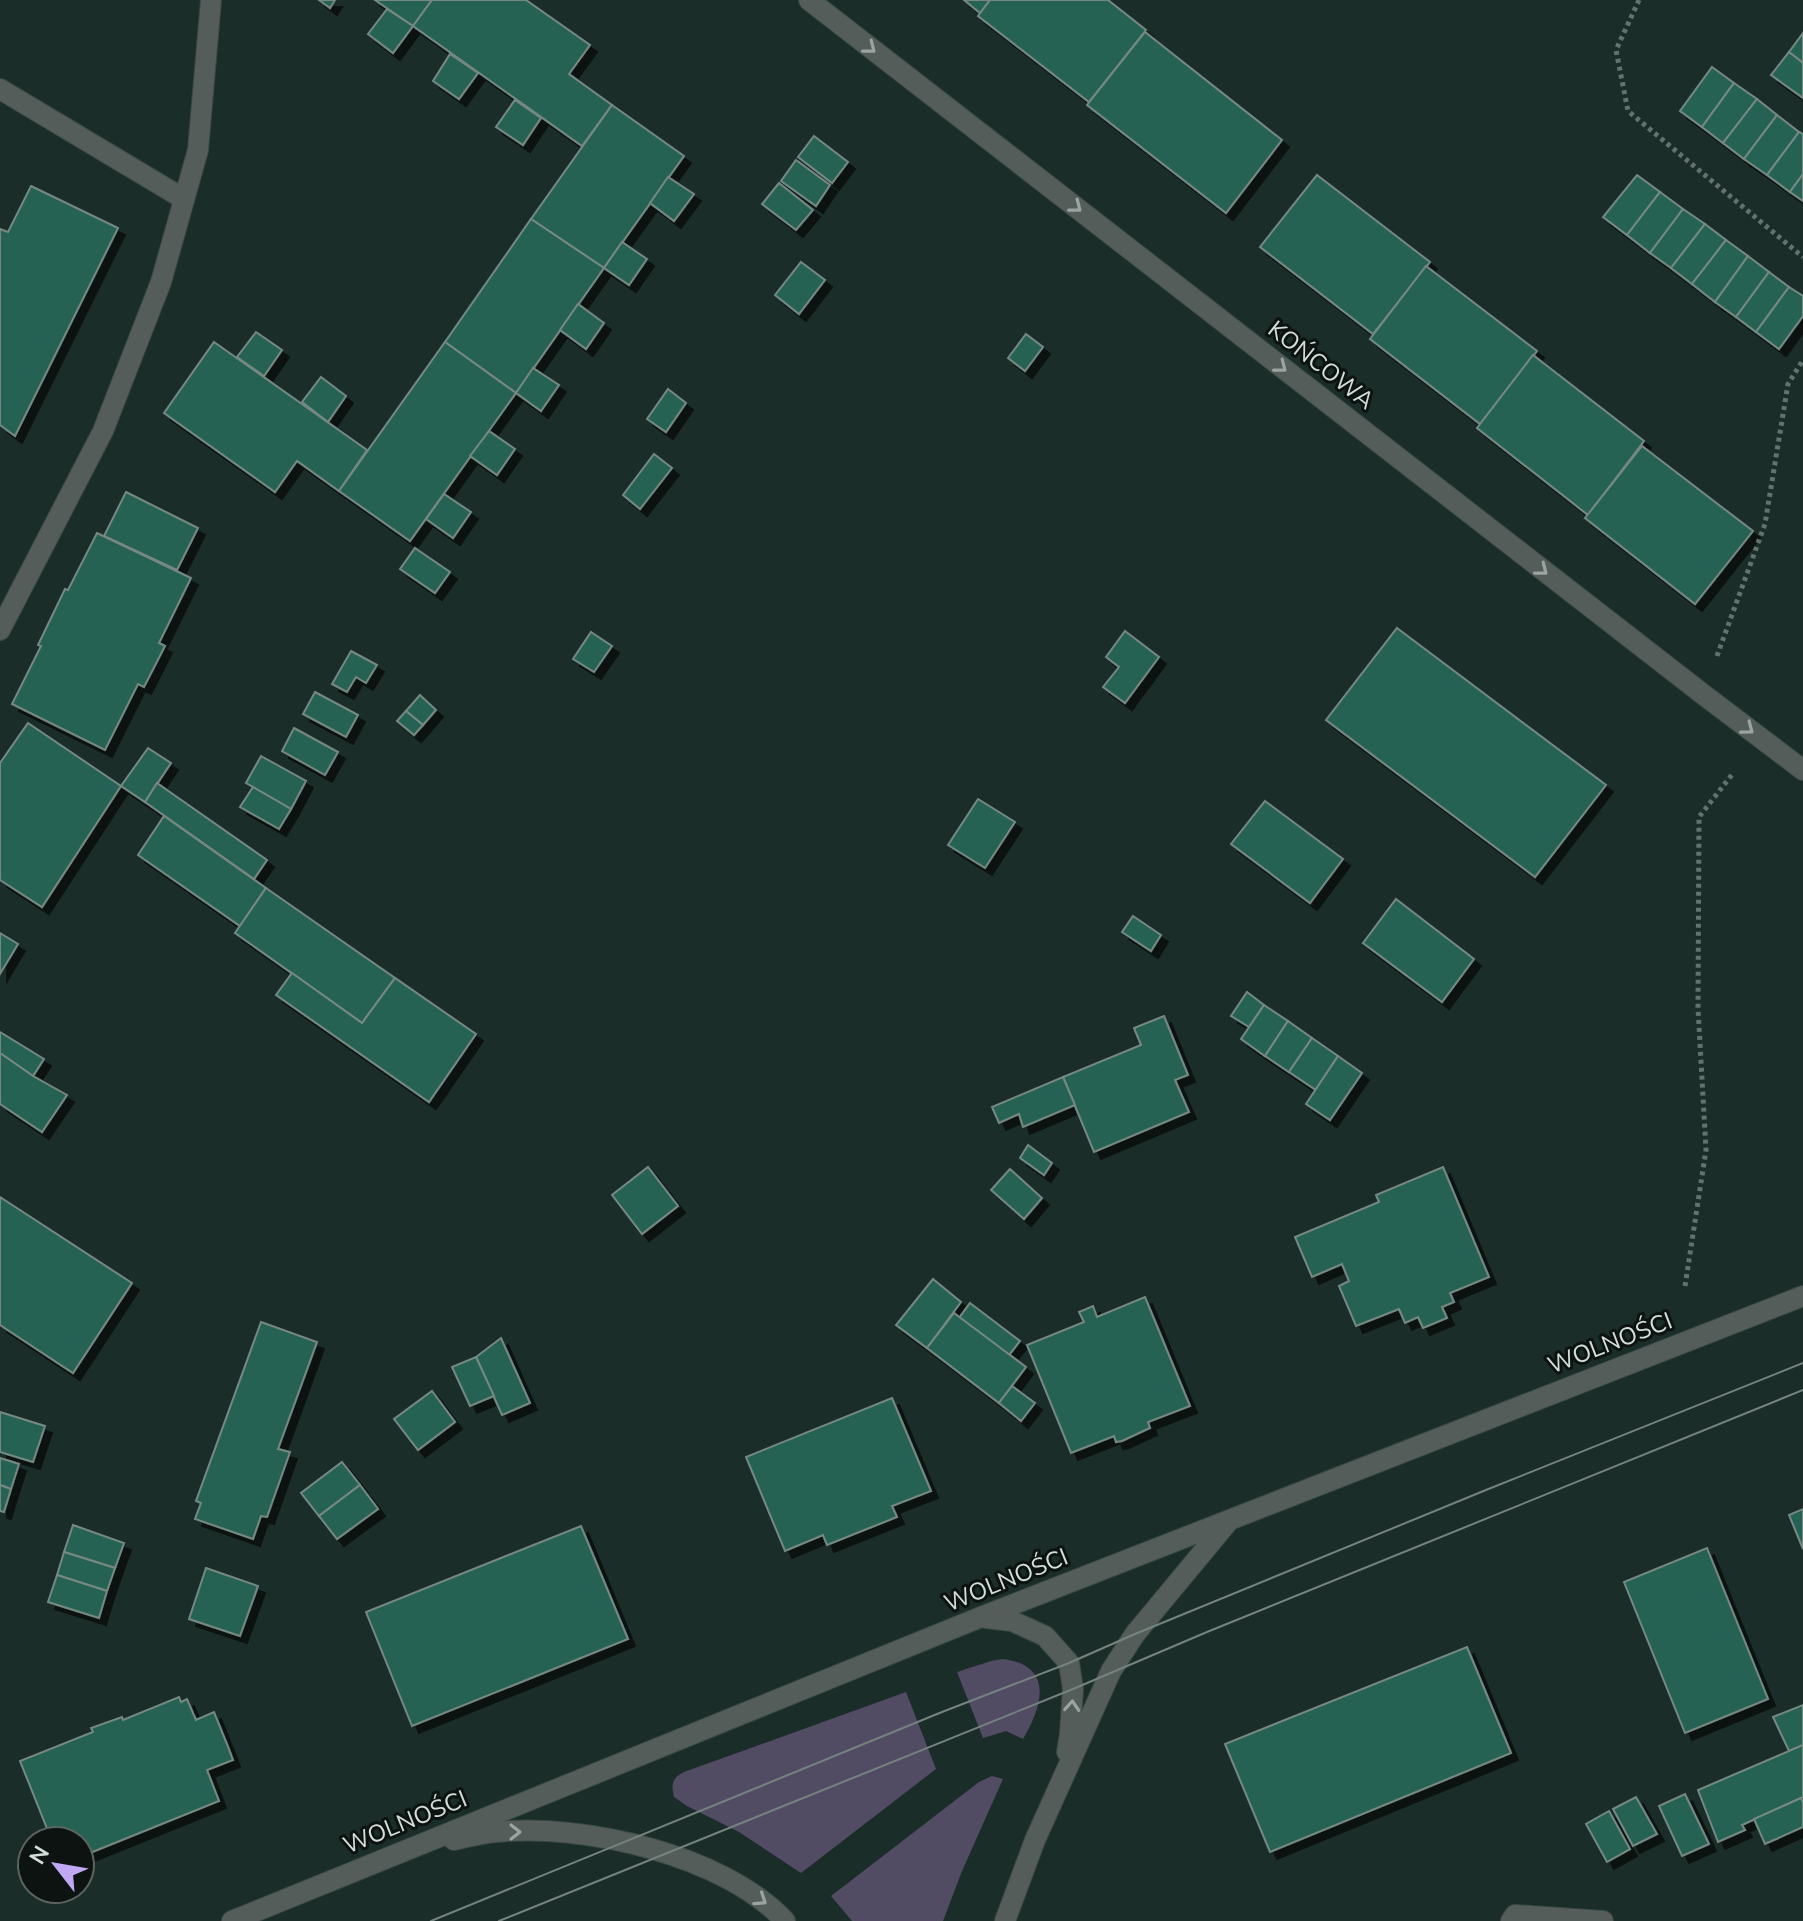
<svg xmlns="http://www.w3.org/2000/svg" width="1803" height="1921" font-family="'Nunito Sans',sans-serif">
	<style>
		.green { fill: #524b64 }
		.building { fill: #286253; stroke: #758982; stroke-width: 2; filter: url(#shadow) }
		.lines { fill: none; stroke-linecap: round; stroke-linejoin: round }
		.service-casing { stroke: #384944; stroke-width: 22 }
		.minor-casing { stroke: #384944; stroke-width: 22 }
		.tertiary-casing { stroke: #384944; stroke-width: 22 }
		.path { stroke: #63726e; stroke-width: 5; stroke-dasharray: 4 4; stroke-linecap: butt }
		.service { stroke: #555d5a; stroke-width: 20 }
		.minor { stroke: #555d5a; stroke-width: 20 }
		.tertiary { stroke: #555d5a; stroke-width: 20 }
		.tram { stroke: #75837f; stroke-width: 2 }
		.oneway { stroke: #9aa4a0 }
		.labels { text-anchor: middle; stroke-width: 6; stroke-linejoin: round; paint-order: stroke }
		.street-label { font-size: 24px; fill: #d3deda; stroke: #0c1311 }
	</style>
	<defs>
		<filter id="shadow"><feDropShadow dx="7" dy="7" stdDeviation="0" flood-color="#0009"/></filter>
	</defs>
	<rect width="100%" height="100%" fill="#1b2d28"/>
	<g class="green">
		<path d="M1003 1659C1055 1666 1042 1707 1023 1739L1006 1731 983 1738 957 1672 991 1661Z"/>
		<path d="M906 1692 936 1769 801 1873 739 1832 687 1806 674 1797C671 1784 672 1778 684 1772Z"/>
		<polygon points="992,1776 1003,1779 962,1871 943,1921 852,1921 831,1896 979,1782"/>
	</g>
	<g class="building">
		<polygon points="319,0 335,0 330,8"/>
		<polygon points="375,0 432,0 413,26"/>
		<polygon points="432,0 526,0 590,45 569,74 612,105 582,146 413,26"/>
		<polygon points="964,0 990,0 980,13"/>
		<polygon points="990,0 1108,0 1146,30 1089,102 978,16"/>
		<polygon points="387,9 413,26 393,53 368,34"/>
		<polygon points="1145,32 1282,140 1226,213 1087,105"/>
		<polygon points="1803,33 1803,63 1789,52"/>
		<polygon points="1789,52 1803,63 1803,98 1771,75"/>
		<polygon points="450,54 478,73 459,99 433,81"/>
		<polygon points="1712,67 1734,83 1702,127 1680,111"/>
		<polygon points="1734,83 1757,99 1723,143 1702,127"/>
		<polygon points="1757,99 1777,115 1744,159 1723,143"/>
		<polygon points="515,100 541,118 523,145 496,127"/>
		<polygon points="612,105 684,156 604,268 531,219"/>
		<polygon points="1777,115 1799,132 1767,175 1744,159"/>
		<polygon points="1799,132 1803,134 1803,174 1790,192 1767,175"/>
		<polygon points="814,136 848,162 832,183 798,157"/>
		<polygon points="796,160 830,185 816,206 781,181"/>
		<polygon points="1803,174 1803,201 1790,192"/>
		<polygon points="1317,175 1430,262 1373,334 1260,247"/>
		<polygon points="1637,175 1660,192 1627,235 1603,217"/>
		<polygon points="668,177 694,194 674,221 650,203"/>
		<polygon points="779,183 813,210 796,230 762,204"/>
		<polygon points="31,186 118,228 15,436 0,425 0,229 8,232"/>
		<polygon points="1660,192 1683,209 1650,253 1627,235"/>
		<polygon points="1683,209 1705,224 1671,268 1650,253"/>
		<polygon points="531,219 604,268 516,393 445,342"/>
		<polygon points="1705,224 1726,240 1692,284 1671,268"/>
		<polygon points="1726,240 1748,256 1715,302 1692,284"/>
		<polygon points="622,242 647,259 629,285 604,268"/>
		<polygon points="1748,256 1769,272 1736,317 1715,302"/>
		<polygon points="801,262 825,280 799,314 775,295"/>
		<polygon points="1426,266 1537,351 1480,424 1370,339"/>
		<polygon points="1769,272 1789,287 1756,332 1736,317"/>
		<polygon points="1789,287 1803,296 1803,316 1779,349 1756,332"/>
		<polygon points="578,304 604,323 586,349 560,330"/>
		<polygon points="256,332 282,350 264,376 237,357"/>
		<polygon points="1026,334 1043,347 1025,371 1008,358"/>
		<polygon points="214,342 367,450 339,491 297,461 275,492 164,413"/>
		<polygon points="445,342 516,393 410,541 339,491"/>
		<polygon points="1533,355 1644,441 1588,515 1477,428"/>
		<polygon points="533,368 559,385 541,411 516,393"/>
		<polygon points="321,377 346,396 328,422 302,402"/>
		<polygon points="668,389 686,403 666,432 647,419"/>
		<polygon points="489,431 515,449 497,475 470,456"/>
		<polygon points="1642,446 1753,531 1695,604 1585,518"/>
		<polygon points="654,454 672,468 640,509 623,495"/>
		<polygon points="126,492 198,528 177,570 104,536"/>
		<polygon points="444,494 471,512 453,538 426,519"/>
		<polygon points="97,533 191,578 159,643 165,646 144,687 138,684 105,750 12,704 41,646 38,645 65,589 68,590"/>
		<polygon points="415,548 450,572 435,593 400,569"/>
		<polygon points="1397,628 1606,785 1535,877 1326,720"/>
		<polygon points="1125,631 1159,657 1125,703 1103,687 1119,667 1106,657"/>
		<polygon points="591,632 612,646 594,672 573,659"/>
		<polygon points="351,651 377,665 366,683 356,677 347,692 332,684"/>
		<polygon points="315,692 358,715 346,737 303,714"/>
		<polygon points="420,695 436,710 423,725 406,711"/>
		<polygon points="406,711 423,725 414,735 397,721"/>
		<polygon points="28,723 121,786 42,907 0,880 0,763"/>
		<polygon points="294,728 338,752 325,775 282,751"/>
		<polygon points="148,748 171,763 145,802 121,786"/>
		<polygon points="261,756 306,781 291,809 246,783"/>
		<polygon points="157,783 267,860 254,879 145,802"/>
		<polygon points="253,787 291,809 279,829 240,807"/>
		<polygon points="978,799 1015,822 985,868 948,845"/>
		<polygon points="1265,801 1343,859 1310,903 1231,844"/>
		<polygon points="164,816 266,888 240,926 138,855"/>
		<polygon points="266,888 395,978 362,1023 235,933"/>
		<polygon points="1396,899 1474,959 1442,1002 1363,943"/>
		<polygon points="1133,916 1161,935 1151,951 1122,932"/>
		<polygon points="0,933 18,944 0,974"/>
		<polygon points="292,973 362,1023 395,978 476,1034 429,1102 276,995"/>
		<polygon points="1247,992 1264,1005 1249,1027 1231,1016"/>
		<polygon points="1264,1005 1288,1021 1265,1056 1241,1039"/>
		<polygon points="1164,1016 1188,1075 1175,1080 1189,1112 1094,1152 1063,1077 1141,1045 1134,1028"/>
		<polygon points="1288,1021 1312,1038 1289,1072 1265,1056"/>
		<polygon points="0,1032 44,1059 33,1076 0,1053"/>
		<polygon points="1312,1038 1338,1056 1316,1090 1289,1072"/>
		<polygon points="0,1053 33,1076 67,1095 42,1132 0,1104"/>
		<polygon points="1338,1056 1362,1073 1330,1120 1306,1104"/>
		<polygon points="1063,1077 1075,1105 1023,1127 1019,1114 999,1123 992,1107"/>
		<polygon points="1028,1145 1052,1163 1044,1175 1020,1158"/>
		<polygon points="648,1167 678,1206 642,1234 612,1195"/>
		<polygon points="1443,1167 1489,1277 1450,1293 1454,1302 1442,1307 1447,1318 1423,1328 1418,1317 1405,1323 1399,1309 1356,1326 1339,1286 1349,1281 1342,1264 1312,1277 1295,1237 1379,1202 1376,1195"/>
		<polygon points="1010,1169 1042,1198 1024,1219 991,1190"/>
		<polygon points="0,1197 132,1283 73,1373 0,1325"/>
		<polygon points="933,1279 961,1302 927,1348 896,1325"/>
		<polygon points="1145,1297 1190,1406 1148,1422 1150,1428 1122,1441 1116,1442 1114,1436 1071,1453 1027,1345 1084,1322 1079,1312 1093,1306 1097,1317"/>
		<polygon points="970,1303 1020,1341 1009,1355 959,1318"/>
		<polygon points="954,1313 1026,1367 999,1403 927,1348"/>
		<polygon points="261,1322 317,1342 278,1449 290,1452 267,1517 261,1516 253,1539 195,1519 201,1503 196,1501"/>
		<polygon points="501,1338 530,1403 502,1415 476,1357"/>
		<polygon points="476,1357 494,1396 470,1406 452,1367"/>
		<polygon points="1012,1386 1035,1403 1021,1421 999,1403"/>
		<polygon points="432,1391 455,1422 418,1450 394,1419"/>
		<polygon points="892,1398 931,1491 892,1506 897,1517 827,1545 823,1535 785,1551 746,1457"/>
		<polygon points="0,1412 45,1426 33,1462 0,1452"/>
		<polygon points="0,1458 19,1464 11,1489 0,1485"/>
		<polygon points="342,1462 360,1485 319,1516 301,1493"/>
		<polygon points="0,1485 11,1489 4,1512 0,1511"/>
		<polygon points="360,1485 378,1509 337,1539 319,1516"/>
		<polygon points="1803,1509 1803,1549 1789,1515"/>
		<polygon points="73,1525 124,1543 115,1568 64,1552"/>
		<polygon points="581,1526 628,1639 412,1726 366,1612"/>
		<polygon points="1707,1548 1768,1699 1685,1733 1624,1582"/>
		<polygon points="64,1552 115,1568 107,1591 57,1575"/>
		<polygon points="206,1568 258,1586 240,1636 189,1619"/>
		<polygon points="57,1575 107,1591 99,1618 48,1602"/>
		<polygon points="1467,1647 1511,1753 1270,1852 1225,1744"/>
		<polygon points="179,1697 181,1702 187,1699 196,1720 214,1712 227,1744 233,1760 207,1770 219,1801 80,1857 80,1841 52,1841 20,1761 93,1732 91,1728 122,1717 123,1720"/>
		<polygon points="1803,1705 1803,1745 1789,1751 1773,1717"/>
		<polygon points="1803,1745 1803,1797 1742,1825 1745,1830 1718,1842 1698,1790"/>
		<polygon points="1685,1794 1709,1844 1682,1856 1659,1806"/>
		<polygon points="1636,1797 1657,1834 1633,1846 1613,1809"/>
		<polygon points="1801,1798 1803,1802 1803,1827 1765,1844 1754,1819"/>
		<polygon points="1609,1811 1630,1849 1607,1862 1586,1824"/>
	</g>
	<g class="lines">
		<g class="service-casing">
			<g id="service">
				<polyline points="0,89 184,199"/>
				<polyline points="1511,1921 1515,1915 1603,1921"/>
			</g>
		</g>
		<g class="minor-casing">
			<polyline id="minor" points="809,0 1704,695 1803,770"/>
		</g>
		<g class="tertiary-casing">
			<g id="tertiary">
				<polyline points="0,630 103,431 161,282 198,150 211,0"/>
				<polyline points="986,1618 1012,1621 1045,1636 1069,1663 1073,1689 1070,1734 1067,1752"/>
				<path d="M454 1840C468 1837 482 1833 496 1832 583 1823 724 1855 785 1921"/>
				<polyline points="232,1921 981,1617 1803,1296"/>
				<polyline points="1005,1921 1035,1840 1111,1671 1135,1634 1227,1523"/>
			</g>
		</g>
		<g class="path">
			<polyline points="1639,0 1616,50 1628,111 1803,257"/>
			<polyline points="1717,656 1765,524 1788,384 1803,360"/>
			<polyline points="1685,1286 1706,1150 1698,1008 1699,817 1734,772"/>
		</g>
		<use href="#service" class="service"/>
		<use href="#minor" class="minor"/>
		<use href="#tertiary" class="tertiary"/>
		<g class="tram">
			<polyline points="431,1921 942,1712 1069,1663 1135,1634 1486,1490 1803,1363"/>
			<polyline points="499,1921 1073,1689 1207,1632 1803,1390"/>
		</g>
	</g>
	<defs><path id="oneway-chevron" d="M-2-3.5L2.5 0L-2 3.5" fill="none" stroke-width="1.6" stroke-linecap="round" stroke-linejoin="round" transform="scale(2)"/></defs>
	<g class="oneway">
		<use href="#oneway-chevron" transform="translate(870 48) rotate(38)"/>
		<use href="#oneway-chevron" transform="translate(1076 207) rotate(38)"/>
		<use href="#oneway-chevron" transform="translate(1281 367) rotate(38)"/>
		<use href="#oneway-chevron" transform="translate(1542 570) rotate(38)"/>
		<use href="#oneway-chevron" transform="translate(1748 729) rotate(37)"/>
		<use href="#oneway-chevron" transform="translate(1072 1706) rotate(-86)"/>
		<use href="#oneway-chevron" transform="translate(515 1832)"/>
		<use href="#oneway-chevron" transform="translate(761 1900) rotate(34)"/>
	</g>
	<g class="labels">
		<g class="street-label">
			<text transform="translate(1321 365) rotate(38)" y="8">KOŃCOWA</text>
			<text transform="translate(1610 1343) rotate(-21)" y="8">WOLNOŚCI</text>
			<text transform="translate(1006 1580) rotate(-22)" y="8">WOLNOŚCI</text>
			<text transform="translate(405 1822) rotate(-22)" y="8">WOLNOŚCI</text>
		</g>
	</g>
	<g transform="translate(56 1865) rotate(301)"><circle r="38" fill="#0c1311" stroke="#5c6461" stroke-width="2"/>
	<path d="M0-6L14 30L0 20L-14 30Z" fill="#c0a8f4"/>
	<text y="-12" font-size="22" font-weight="bold" text-anchor="middle" fill="#d3deda">N</text>
	</g>
</svg>
